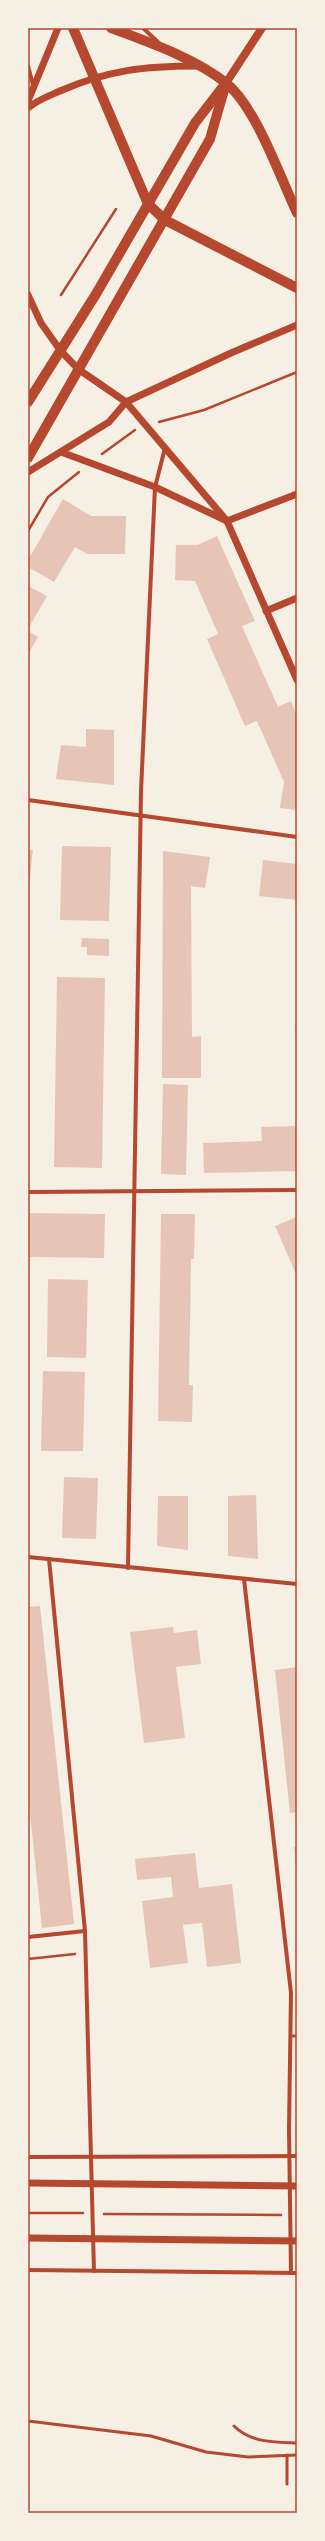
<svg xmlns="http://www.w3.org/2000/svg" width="325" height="2541" font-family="'Titillium Web',sans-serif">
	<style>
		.building { fill: #e6c5b7 }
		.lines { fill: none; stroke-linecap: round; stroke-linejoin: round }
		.path { stroke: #b5482f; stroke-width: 2.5 }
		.service { stroke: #b5482f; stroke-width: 3 }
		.minor { stroke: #b5482f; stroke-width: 4 }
		.tertiary { stroke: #b5482f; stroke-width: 7 }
		.secondary { stroke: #b5482f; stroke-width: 8 }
		.primary { stroke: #b5482f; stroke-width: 10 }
		.neatline { fill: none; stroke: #b5482f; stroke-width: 1.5 }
	</style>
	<rect width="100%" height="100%" fill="#f6efe4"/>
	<g class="building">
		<polygon points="63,499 91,516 126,516 125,554 87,554 75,547 54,582 28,567 28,560"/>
		<polygon points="217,536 255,621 242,626 278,707 291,701 297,716 297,810 280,808 284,782 257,721 245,726 207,639 218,634 195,581 175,580 176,545 198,545"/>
		<polygon points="28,586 47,596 28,629"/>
		<polygon points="28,631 38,637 28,654"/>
		<polygon points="86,729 114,730 114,785 56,779 61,745 86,747"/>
		<polygon points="62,846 111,847 109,921 60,920"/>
		<polygon points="28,849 33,850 30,877 28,877"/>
		<polygon points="163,851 210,857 205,888 191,886 192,1037 201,1036 201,1078 162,1078"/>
		<polygon points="263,860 297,864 297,900 259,896"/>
		<polygon points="82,938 109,939 109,956 87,955 87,947 81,947"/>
		<polygon points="57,977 105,978 102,1168 54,1167"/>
		<polygon points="296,1024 297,1024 297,1035 295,1033"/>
		<polygon points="163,1084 188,1085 186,1175 161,1174"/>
		<polygon points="297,1126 297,1171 204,1173 203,1143 262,1141 261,1127"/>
		<polygon points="28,1213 105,1214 104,1258 28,1257"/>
		<polygon points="161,1214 195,1214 194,1259 191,1259 189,1385 193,1385 192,1422 158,1421"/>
		<polygon points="297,1217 297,1276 275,1226"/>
		<polygon points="48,1279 88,1280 86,1358 47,1357"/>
		<polygon points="43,1371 85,1372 83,1451 41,1451"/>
		<polygon points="64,1477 98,1478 96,1539 62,1538"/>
		<polygon points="256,1495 258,1559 228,1556 228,1496"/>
		<polygon points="158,1496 188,1496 188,1550 157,1546"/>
		<polygon points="40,1606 74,1924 42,1928 28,1794 28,1607"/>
		<polygon points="173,1627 174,1633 197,1630 201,1664 176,1667 185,1738 144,1743 130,1632"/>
		<polygon points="297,1667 297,1812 290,1813 275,1670"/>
		<polygon points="294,1847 297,1847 297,1866 296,1866"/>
		<polygon points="195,1853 199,1888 232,1884 241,1963 207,1967 202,1923 183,1925 188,1963 150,1968 142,1901 173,1897 171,1877 137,1880 135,1859"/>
	</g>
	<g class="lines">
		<g class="path">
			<polyline points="61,295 116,209"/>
			<polyline points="159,422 204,410 297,372"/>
			<polyline points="102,454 135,430"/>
			<polyline points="28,531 48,497 79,472"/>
			<polyline points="28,1959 75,1954"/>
			<polyline points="28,2213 83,2213"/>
			<polyline points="104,2214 281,2215"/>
		</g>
		<g class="service">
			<polyline points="292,2036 297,2036"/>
			<polyline points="28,2421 151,2436 206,2452 248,2457 297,2455"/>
			<path d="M234 2426C251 2443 274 2442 297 2443"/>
			<polyline points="287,2455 287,2484"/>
		</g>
		<g class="minor">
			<polyline points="143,28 159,43"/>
			<polyline points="28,66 33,85"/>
			<polyline points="28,800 297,837"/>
			<polyline points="28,1192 297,1190"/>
			<polyline points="28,1557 297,1584"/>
			<polyline points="49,1559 85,1931 94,2271"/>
			<polyline points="128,1568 141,791 155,487 165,448"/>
			<polyline points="244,1579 291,1993 289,2130 291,2273"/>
			<polyline points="28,1937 85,1931"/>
			<polyline points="28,2157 297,2156"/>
			<polyline points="28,2270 297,2273"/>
		</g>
		<g class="tertiary">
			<polyline points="28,101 58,28"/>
			<path d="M28 108C37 100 49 96 60 91 108 70 145 66 197 66"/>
			<polyline points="28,295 41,323 60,350 78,369 126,402 227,521 297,680"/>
			<polyline points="61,452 155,487 227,521 297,494"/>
			<polyline points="28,472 109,422 126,402 231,353 297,325"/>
			<polyline points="266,611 297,598"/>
			<polyline points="28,2183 297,2186"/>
			<polyline points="28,2238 297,2241"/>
		</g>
		<polyline class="secondary" points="226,83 262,28"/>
		<g class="primary">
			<polyline points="73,28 148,204 165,220 297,288"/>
			<path d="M111 28C148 42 195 58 226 83 256 107 280 177 297 213"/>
			<polyline points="28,402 96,294 195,123 222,88"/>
			<polyline points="28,458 210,139 226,83"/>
		</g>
	</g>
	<rect width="325" height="2541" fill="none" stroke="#f6efe4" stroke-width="58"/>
	<rect x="29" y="29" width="267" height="2483" class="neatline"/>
</svg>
